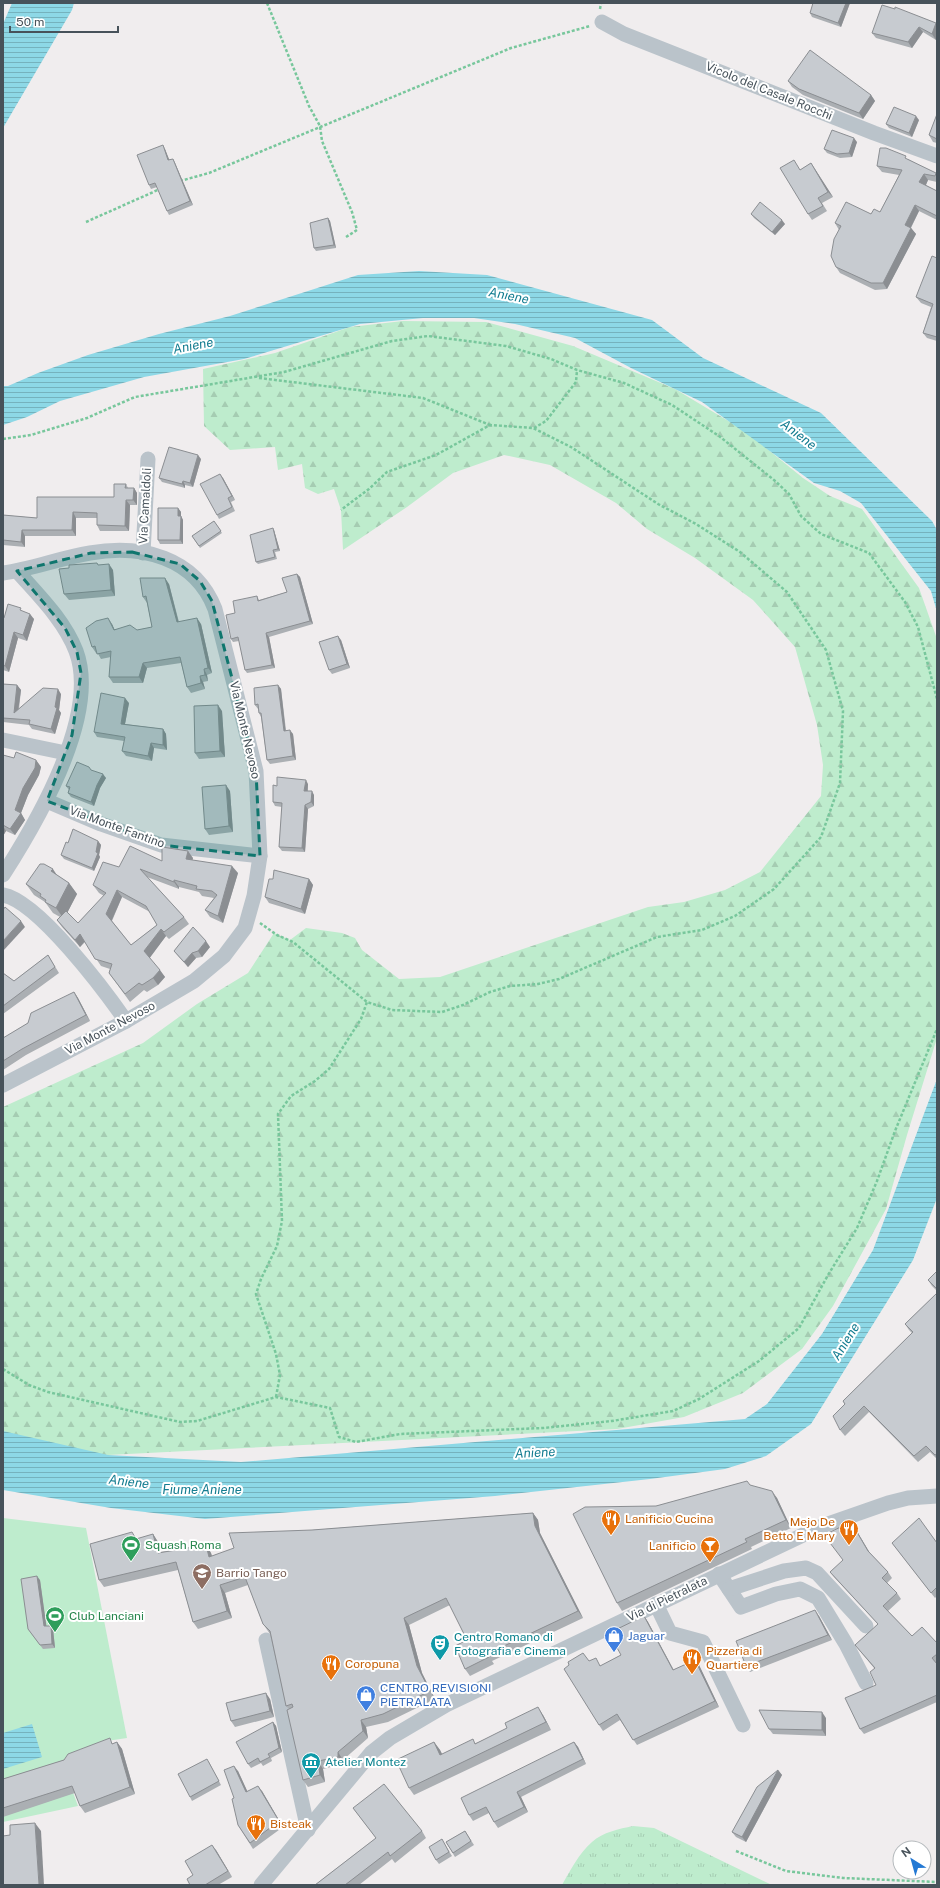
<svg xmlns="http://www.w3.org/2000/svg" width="940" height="1888" font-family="'Public Sans',sans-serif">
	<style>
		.grass { fill: url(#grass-tufts) }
		.forest { fill: url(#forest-firs) }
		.garden { fill: #beeccd }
		.water { fill: url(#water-rules) }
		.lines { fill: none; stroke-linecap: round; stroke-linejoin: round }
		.path { stroke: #78c79c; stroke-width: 2.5; stroke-dasharray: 3 2; stroke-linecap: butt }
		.minor { stroke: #bac3ca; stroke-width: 15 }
		.wall { fill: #abafb3; fill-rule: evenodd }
		.shaded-wall { fill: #8b8e92 }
		.building { fill: #c7cbd0; stroke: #8b8e92; fill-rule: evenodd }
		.marked { fill: #0f766e; fill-opacity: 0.2; stroke: #0f766e; stroke-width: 3; stroke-dasharray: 8 5; stroke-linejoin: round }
		.labels { text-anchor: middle; stroke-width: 4; stroke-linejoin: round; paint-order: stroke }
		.street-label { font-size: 12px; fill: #47525a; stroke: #fff }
		.food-label { font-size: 12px; fill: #c56008; stroke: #fff; text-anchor: start }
		.leisure-label { font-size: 12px; fill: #27864d; stroke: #fff; text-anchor: start }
		.education-label { font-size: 12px; fill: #785e54; stroke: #fff; text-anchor: start }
		.shop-label { font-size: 12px; fill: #366cbe; stroke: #fff; text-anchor: start }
		.culture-label { font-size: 12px; fill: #0d838f; stroke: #fff; text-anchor: start }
		.water-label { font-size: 13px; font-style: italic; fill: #157d91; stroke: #fff }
	</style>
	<defs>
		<pattern id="grass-tufts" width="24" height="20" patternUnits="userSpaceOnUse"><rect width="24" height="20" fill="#beeccd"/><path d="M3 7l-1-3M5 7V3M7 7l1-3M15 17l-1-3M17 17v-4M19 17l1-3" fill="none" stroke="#a5ccb2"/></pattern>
		<pattern id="forest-firs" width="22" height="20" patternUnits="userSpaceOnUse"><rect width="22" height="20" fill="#beeccd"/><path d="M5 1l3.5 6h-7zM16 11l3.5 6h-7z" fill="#a5ccb2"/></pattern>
		<pattern id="water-rules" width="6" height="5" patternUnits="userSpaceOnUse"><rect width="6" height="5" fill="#8dd8e6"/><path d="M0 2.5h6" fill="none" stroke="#75b2bd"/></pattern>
	</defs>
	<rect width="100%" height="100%" fill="#f0edee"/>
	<path class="grass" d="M633 1826 654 1828 772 1885H562C570 1871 579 1853 592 1842 603 1832 619 1829 633 1826Z"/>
	<polygon class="forest" points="403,321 486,322 573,346 675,389 745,431 803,478 830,496 862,509 919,588 937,639 937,1038 907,1135 886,1209 833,1306 802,1349 743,1393 684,1417 617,1429 108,1455 89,1454 3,1433 3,1107 143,1043 197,1004 248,973 274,933 290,940 306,928 342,933 355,938 362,950 399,979 440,977 648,907 684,902 725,890 760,872 821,796 823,765 817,725 795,647 753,600 695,558 647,529 616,503 550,465 504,455 453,473 407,507 343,550 341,510 334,489 318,494 305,488 302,464 278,470 275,447 230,450 204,426 203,369 275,353 350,327"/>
	<polygon class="garden" points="3,1518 86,1528 127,1738 100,1742 71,1753 64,1768 78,1806 3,1822"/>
	<g class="water">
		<polygon points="12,3 74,3 72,10 3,128 3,24"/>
		<polygon points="419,271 487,275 652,320 703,358 821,413 932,521 937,530 937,612 931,591 861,503 840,491 814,483 702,402 631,368 575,338 515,324 474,318 423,318 360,324 244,359 144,377 60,401 27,417 3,425 3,386 8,386 38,373 88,355 159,334 230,316 358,275"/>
		<polygon points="937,1079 937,1198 913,1260 811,1424 766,1456 725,1469 650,1479 495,1496 205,1519 111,1508 3,1490 3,1431 108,1455 241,1462 745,1419 767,1404 822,1334 873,1250"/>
		<polygon points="32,1724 42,1757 3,1769 3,1733"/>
	</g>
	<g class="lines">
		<g class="path">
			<polyline points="267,3 309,106 320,126 322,141 352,212 357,230 346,237"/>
			<polyline points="600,9 601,3"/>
			<polyline points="180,181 209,173 511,48 590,26"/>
			<polyline points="86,222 160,189"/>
			<polyline points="259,378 423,398 490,425"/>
			<polyline points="534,428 546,421 576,382 577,370"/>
			<polyline points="3,439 31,435 87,418 135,397 284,372 392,341 428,336 506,346 551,359 577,370 624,383 672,405 719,436 774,480 789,494 801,516 821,534 869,553 905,602 918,627 937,699"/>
			<polyline points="260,923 277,935 293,942 367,1002 392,1010 442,1012 463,1005 490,992 510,986 538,984 559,979 657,937 702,930 735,916 774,889 821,837 840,783 843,711 826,650 787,592 740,552 696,524 658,504 571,447 533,428 490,425 436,455 387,472 369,489 341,510"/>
			<polyline points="3,1369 29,1385 48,1392 180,1422 197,1421 276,1397 330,1408 339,1437 356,1442 400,1434 543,1428 612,1421 673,1411 699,1399 759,1361 799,1328 828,1275 857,1228 877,1181 895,1131 937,1029"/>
			<polyline points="276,1397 280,1375 276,1354 256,1294 261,1279 277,1246 282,1221 278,1114 291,1096 315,1081 329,1069 361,1019 367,1002"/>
			<polyline points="736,1851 786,1871 843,1878 937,1882"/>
		</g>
		<g class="minor">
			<polyline points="602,22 624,34 874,133 937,156"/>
			<polyline points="143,553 148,459"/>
			<path d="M3 573C32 569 60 558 90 553 141 544 195 557 215 609L256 771 260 856 254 896 245 928 224 956 194 981 126 1021 3 1085"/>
			<polyline points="3,740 66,753"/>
			<polyline points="47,801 101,824 161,845 260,856"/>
			<path d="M3 875C37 822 100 715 76 651 64 620 39 596 17 571"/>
			<path d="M3 895C38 901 105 991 126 1021"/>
			<polyline points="719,1574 741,1607 776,1594 800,1589 818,1598 846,1644 866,1683"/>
			<polyline points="729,1589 784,1571 806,1568 817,1573 866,1626"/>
			<polyline points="656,1604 670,1633 703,1642 743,1725"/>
			<polyline points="266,1640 308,1830"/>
			<polyline points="261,1885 371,1753 390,1738 446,1705 822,1526 888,1503 908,1498 937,1496"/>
		</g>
	</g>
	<g class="wall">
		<polygon points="850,3 841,27 812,17 810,13"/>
		<polygon points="937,24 937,38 936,40 923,32 912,48 876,38 872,33"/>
		<polygon points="788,81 871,95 875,101 863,119 803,95 792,87"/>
		<polygon points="937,114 937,143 933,142 929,135"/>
		<polygon points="919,120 912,137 889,128 886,124"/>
		<polygon points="857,142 852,157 840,158 827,153 824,149"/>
		<polygon points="165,149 169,160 173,159 175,163 193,205 169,215 167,211 157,187 151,189 149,185"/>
		<polygon points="908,159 937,175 937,182 928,180 926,185 937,191 937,220 919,211 911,228 916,234 887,289 875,290 840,273 836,267 839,230 835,223 880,212 899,175 882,172 877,166"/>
		<polygon points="811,163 833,197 822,203 827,211 812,220 808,214 800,170"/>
		<polygon points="751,214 785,224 775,235 754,218"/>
		<polygon points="328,218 330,221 336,248 316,251 314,248"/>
		<polygon points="937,258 937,341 927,338 923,333 931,307 921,303 916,297"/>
		<polygon points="201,459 193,487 185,485 185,488 162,482 159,478"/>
		<polygon points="223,478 235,500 231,502 235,511 219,519 217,515"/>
		<polygon points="126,484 128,488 134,488 137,493 137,505 130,505 129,531 100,531 97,525 97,518 76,518 76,536 25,536 25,547 3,545 3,515 37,518 114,497"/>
		<polygon points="178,508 181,512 181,516 183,520 183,544 160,544 158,540"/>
		<polygon points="214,521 222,533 200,548 192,536"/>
		<polygon points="274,530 280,551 275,552 277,559 258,564 256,562"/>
		<polygon points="99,565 113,570 115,596 69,600 64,594"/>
		<polygon points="297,574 300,577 313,624 269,637 275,668 247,673 245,670 239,641 233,642 231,639 235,613 257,596 259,600 287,592"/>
		<polygon points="169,584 179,622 201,624 212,673 207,675 208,681 203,682 205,689 191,693 187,687 181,663 147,668 143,683 113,683 109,677 111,657 101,659 97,652 96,653 92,647 112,624 114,629 137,630 152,627 147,603 143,597"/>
		<polygon points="24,612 34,619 27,641 18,638 9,672 3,670 3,617 4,618"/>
		<polygon points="341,640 350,668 332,674 329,670"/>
		<polygon points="3,684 17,685 21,690 19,709 61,694 59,710 61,713 55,734 32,729 29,725 3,722"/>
		<polygon points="278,685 281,689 286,730 293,734 296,760 270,764 267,760 261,717 259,713 258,709 255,705"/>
		<polygon points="129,703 125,724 163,729 166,734 167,750 154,748 152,761 126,756 122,751 124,741 97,737 94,732"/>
		<polygon points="222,711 225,757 199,759 195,753"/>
		<polygon points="3,755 14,758 36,760 41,767 39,775 28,795 21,813 25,820 15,835 6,831 3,836"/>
		<polygon points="91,770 106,778 100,788 94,806 71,797 68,793 69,790 66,786"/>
		<polygon points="308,784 308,791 314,795 314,806 308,809 305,852 282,851 279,847 282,807 275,806 273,802 277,786"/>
		<polygon points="230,791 233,832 209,835 205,829"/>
		<polygon points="98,841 101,845 99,855 100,857 94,871 64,859 61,855 68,843"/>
		<path d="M193 858 192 860 238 873 223 923 210 917 205 910 214 898 202 896 199 892 179 887V889L147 877 184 917 189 924 169 939 166 936 149 958 165 977 158 985 147 992 144 990 130 1002 109 973 110 969 101 966 85 942 80 947 62 927 57 920 60 917 53 913 45 902 34 895 26 884 57 875 69 883 77 894 67 913 78 923 104 896 99 893 93 885 119 867ZM122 897 150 912 157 925 131 945 112 921Z"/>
		<polygon points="273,879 309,879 313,885 305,914 269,903 265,897"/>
		<polygon points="210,947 202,957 196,958 188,967 179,957 174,951"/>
		<polygon points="48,955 59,973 3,1014 3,973 14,981"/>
		<polygon points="74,992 78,998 90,1021 26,1055 3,1070 3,1037 4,1038 28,1023"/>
		<polygon points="937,1271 937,1291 932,1286 928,1280"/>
		<polygon points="937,1293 937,1459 930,1452 918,1462 869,1412 845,1436 840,1430 845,1405 843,1401 912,1333 909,1330 905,1324"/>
		<polygon points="750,1486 777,1498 791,1528 751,1547 752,1549 622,1611 617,1603 656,1506"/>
		<polygon points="533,1513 538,1520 540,1533 583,1618 492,1661 494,1664 470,1676 465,1669 467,1640 450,1605 409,1625 422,1673 435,1699 388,1722 366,1727 368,1738 343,1760 343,1764 323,1769 325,1782 308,1787 303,1780 289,1709 286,1706 270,1634 263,1624 248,1585 225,1593 232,1618 198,1629 193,1622 178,1570 104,1587 99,1580 153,1534 158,1542 161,1552 206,1545 211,1553 212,1556 312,1530"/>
		<polygon points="855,1528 870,1553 888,1572 892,1578 887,1583 897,1593 901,1599 888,1611 912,1636 937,1643 937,1663 936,1663 937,1664 937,1702 864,1734 860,1729 876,1685 874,1668 855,1645 878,1624 834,1577 830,1572 843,1561"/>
		<polygon points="892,1543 937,1543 937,1596 935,1598"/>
		<polygon points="40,1580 46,1626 51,1626 53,1629 55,1648 43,1649 28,1629"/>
		<polygon points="644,1616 648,1622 673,1670 695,1660 699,1665 719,1707 637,1745 620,1720 603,1731 599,1725 589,1661 601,1666 621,1655"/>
		<polygon points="819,1616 832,1640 750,1672 746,1666"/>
		<polygon points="270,1699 274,1717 235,1727 231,1721"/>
		<polygon points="543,1715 551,1730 414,1795 409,1788 434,1742 440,1750 442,1754 476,1743"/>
		<polygon points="826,1718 826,1736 773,1734 769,1729"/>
		<polygon points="273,1722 276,1726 282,1752 271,1758 272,1761 263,1766 261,1763 251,1768 248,1764"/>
		<polygon points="117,1742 122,1749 135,1794 85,1813 80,1806 75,1793 3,1817 3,1779 64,1760"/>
		<polygon points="574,1742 578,1747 586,1764 521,1797 528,1812 498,1828 494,1822 489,1813 473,1821 469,1815"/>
		<polygon points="209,1762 221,1785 192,1801 190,1797"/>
		<polygon points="778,1770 782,1775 746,1842 736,1837 732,1832"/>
		<polygon points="238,1771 247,1791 262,1791 283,1827 253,1849 238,1825 234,1798"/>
		<polygon points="353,1808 422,1831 426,1838 395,1863 392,1859 359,1885 315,1885 376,1838"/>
		<polygon points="465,1831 474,1845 455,1857 446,1842"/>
		<polygon points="444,1843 452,1856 439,1864 436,1860"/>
		<polygon points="216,1850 232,1877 218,1885 190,1885"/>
	</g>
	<g class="shaded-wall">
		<polygon points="846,3 850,3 841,27 838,23"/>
		<polygon points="936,23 937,24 937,38 936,40 932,34"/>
		<polygon points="919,27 923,32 912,48 908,42"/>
		<polygon points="871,95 875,101 863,119 859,113"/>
		<polygon points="916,116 919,120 912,137 909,133"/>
		<polygon points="854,138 857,142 852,157 849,153"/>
		<polygon points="163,145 165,149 171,164 168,160"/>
		<polygon points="173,159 175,163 193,205 190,201"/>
		<polygon points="811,163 815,169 833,197 828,192"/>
		<polygon points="924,174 928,180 924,189 919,182"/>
		<polygon points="915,205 919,211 909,231 905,225"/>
		<polygon points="328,218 330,221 336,248 334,245"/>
		<polygon points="782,220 785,224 775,235 772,232"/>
		<polygon points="911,228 916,234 887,289 883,283"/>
		<polygon points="198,455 201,459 193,487 190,483"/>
		<polygon points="220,474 223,478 235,500 232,496"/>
		<polygon points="183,481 185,485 185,488 182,484"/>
		<polygon points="134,488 137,493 137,505 133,500"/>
		<polygon points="126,500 130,505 129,531 125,526"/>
		<polygon points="178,508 181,512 181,516 183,520 183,544 180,540 178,516"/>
		<polygon points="73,512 76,518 76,536 72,530"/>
		<polygon points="273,528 274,530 280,551 278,549"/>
		<polygon points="22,530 25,536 25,547 21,542"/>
		<polygon points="109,564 113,570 115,596 111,590"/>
		<polygon points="297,574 300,577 313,624 310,621"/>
		<polygon points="165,578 169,584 180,628 177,622"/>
		<polygon points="30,614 34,619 27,641 23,635"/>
		<polygon points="108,618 112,624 117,635 114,630"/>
		<polygon points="197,618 201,624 212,673 208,668"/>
		<polygon points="14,632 18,638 9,672 5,666"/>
		<polygon points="266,633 269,637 275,668 272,665"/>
		<polygon points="338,636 341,640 350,668 347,664"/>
		<polygon points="143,663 147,668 143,683 139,677"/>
		<polygon points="204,669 207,675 208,681 205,675"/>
		<polygon points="200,676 203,682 205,689 201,683"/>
		<polygon points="17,685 21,690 17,718 14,713"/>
		<polygon points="278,685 281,689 286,735 284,731"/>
		<polygon points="58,689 61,694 59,710 61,713 55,734 51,729"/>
		<polygon points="125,698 129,703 124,729 121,724"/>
		<polygon points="218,705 222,711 225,757 220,751"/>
		<polygon points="163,729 166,734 167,750 163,745"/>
		<polygon points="290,730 293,734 296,760 293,756"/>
		<polygon points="151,743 154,748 152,761 148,756"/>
		<polygon points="36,760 41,767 39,775 28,795 21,813 25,820 15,835 10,829 15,810 23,788"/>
		<polygon points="103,774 106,778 100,788 94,806 91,802 97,785"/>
		<polygon points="306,780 308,784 307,795 304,791"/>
		<polygon points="226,785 230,791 233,832 229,826"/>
		<polygon points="312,791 314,795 314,806 311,802"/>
		<polygon points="305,805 308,809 305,852 302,848"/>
		<polygon points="3,826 6,831 3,836"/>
		<polygon points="98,841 101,845 99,855 100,857 94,871 92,868 96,852"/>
		<polygon points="188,851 193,858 191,866 186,859"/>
		<polygon points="232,866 238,873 223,923 218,916"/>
		<polygon points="53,869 60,880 51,871"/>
		<polygon points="309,879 313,885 305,914 301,909"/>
		<polygon points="174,880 179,887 179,889 174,882"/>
		<polygon points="69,883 77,894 64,919 56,908"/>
		<polygon points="117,890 122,897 111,922 106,914"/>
		<polygon points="21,921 25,927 3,951 3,941"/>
		<polygon points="161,929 166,936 149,959 144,951"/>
		<polygon points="80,934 85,941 80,947 75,940"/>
		<polygon points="206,941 210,947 202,957 198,951"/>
		<polygon points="192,953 196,958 188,967 184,962"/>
		<polygon points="160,970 165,977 158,985 153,978"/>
		<polygon points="74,992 78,998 90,1021 86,1015"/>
		<polygon points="772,1491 777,1498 791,1528 786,1520"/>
		<polygon points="533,1513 538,1520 540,1533 583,1618 578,1611 535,1526"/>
		<polygon points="851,1522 855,1528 872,1557 868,1551"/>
		<polygon points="153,1534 158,1542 163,1560 158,1553"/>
		<polygon points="206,1545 211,1553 214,1564 209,1557"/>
		<polygon points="37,1576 40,1580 47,1630 44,1626"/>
		<polygon points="220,1585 225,1593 232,1618 227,1611"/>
		<polygon points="815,1610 819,1616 832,1640 828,1635"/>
		<polygon points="644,1616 648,1622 677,1676 673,1670"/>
		<polygon points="404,1618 409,1625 422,1673 435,1699 430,1691 417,1666"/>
		<polygon points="51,1626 53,1629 55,1648 52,1644"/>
		<polygon points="695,1660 699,1665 719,1707 715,1701"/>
		<polygon points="266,1693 270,1699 274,1717 270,1711"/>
		<polygon points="538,1707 543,1715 551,1730 546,1722"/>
		<polygon points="822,1712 826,1718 826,1736 822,1730"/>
		<polygon points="361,1720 366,1727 368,1738 363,1731"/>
		<polygon points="273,1722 276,1726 282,1752 279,1748"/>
		<polygon points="117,1742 122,1749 135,1794 130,1787"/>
		<polygon points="434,1742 440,1750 446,1762 440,1755"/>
		<polygon points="574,1742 578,1747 586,1764 583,1759"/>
		<polygon points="338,1752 343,1760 343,1764 338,1757"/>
		<polygon points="318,1761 323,1769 325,1782 320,1775"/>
		<polygon points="234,1766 238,1771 250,1797 246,1792"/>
		<polygon points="778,1770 782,1775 746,1842 742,1837"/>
		<polygon points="258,1786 262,1791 283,1827 279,1821"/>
		<polygon points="517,1792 521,1797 528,1812 524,1807"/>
		<polygon points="35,1823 41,1831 44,1885 39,1885"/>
		<polygon points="212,1845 216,1850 232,1877 228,1871"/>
	</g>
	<g class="building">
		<polygon points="813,3 846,3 838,23 810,13"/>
		<polygon points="882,5 895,9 895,7 936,23 932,34 919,27 908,42 872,33"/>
		<polygon points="810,50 871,95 859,113 799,89 788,81"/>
		<polygon points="894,107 916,116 909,133 886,124"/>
		<polygon points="937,114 937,139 929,135"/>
		<polygon points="832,130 854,138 849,153 837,154 824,149"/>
		<polygon points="163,145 168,160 173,159 190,201 167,211 155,183 149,185 137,155"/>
		<polygon points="880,148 886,148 906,156 905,158 936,173 935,176 924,174 919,182 937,191 937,216 915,205 905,225 911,228 883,283 871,283 836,267 831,256 834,239 841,226 835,223 846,202 871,214 874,209 880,212 902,170 877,166"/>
		<polygon points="794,160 800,170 811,163 828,192 818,198 823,206 808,214 780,168"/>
		<polygon points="760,202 782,220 772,232 751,214"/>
		<polygon points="328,218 334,245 314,248 310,223"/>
		<polygon points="932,256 937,258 937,337 923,333 933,304 916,297"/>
		<polygon points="169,447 198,455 190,483 183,481 182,484 159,478"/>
		<polygon points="220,474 232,496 228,498 232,507 217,515 200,484"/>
		<polygon points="114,484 126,484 125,488 134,488 133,500 126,500 125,526 97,525 97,513 73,512 72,530 22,530 21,542 3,540 3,515 37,518 37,497 114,497"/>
		<polygon points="158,508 178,508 178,516 181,516 180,540 158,540"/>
		<polygon points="214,521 221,531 199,546 192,536"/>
		<polygon points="273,528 278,549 273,550 275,557 256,562 250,535"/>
		<polygon points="97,563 98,565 109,564 111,590 64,594 59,569 69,568 69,565"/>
		<polygon points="297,574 310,621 266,633 272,665 245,670 238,637 231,639 226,615 235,613 233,601 257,596 258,601 287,592 282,578"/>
		<polygon points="140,578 165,578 177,622 197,618 208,668 204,669 205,675 200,676 201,683 187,687 180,657 143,663 139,677 109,677 111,651 97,654 95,646 92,647 86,628 96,621 108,618 114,630 130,625 137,630 152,627 146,596 143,597"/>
		<polygon points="8,604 21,608 20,610 30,614 23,635 14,632 5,666 3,665 3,617 4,618"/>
		<polygon points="338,636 347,664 329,670 319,642"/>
		<polygon points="3,684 17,685 14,713 43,688 58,689 55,707 57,708 51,729 29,724 30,720 3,718"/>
		<polygon points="278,685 284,731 290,730 293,756 267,760 261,713 259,713 258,704 255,705 254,688"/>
		<polygon points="101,693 125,698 121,724 163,729 163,745 151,743 148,756 122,751 125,737 94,732"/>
		<polygon points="218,705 220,751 195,753 194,706"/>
		<polygon points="16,752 36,760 35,768 23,788 15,810 21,813 10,829 3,825 3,755 14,758"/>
		<polygon points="77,762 89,767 91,770 103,774 97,785 91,802 68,793 70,787 66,786"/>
		<polygon points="277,777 306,780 304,791 312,791 311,802 305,805 302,848 279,847 282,803 273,802 273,785 277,786"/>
		<polygon points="226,785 229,826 205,829 202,787"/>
		<polygon points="73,829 98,841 96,852 98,853 92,868 61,855 66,842 68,843"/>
		<path d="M130 846 162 861V847L188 851 186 859 232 866 218 916 205 910 217 895 212 891 196 889 197 886 174 880V882L140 869 184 917 164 932 161 929 144 951 160 970 153 978 142 985 139 983 125 994 109 973 112 964 95 959 80 934 75 940 57 920 66 911 78 923 106 893 93 885 103 862 119 867ZM117 890 146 906 157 925 131 945 106 914Z"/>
		<polygon points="40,864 44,864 53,869 51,871 69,883 56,908 45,902 46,900 40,896 41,894 26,884"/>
		<polygon points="274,870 309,879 301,909 265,897 269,879 273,879"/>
		<polygon points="5,907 21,921 3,941 3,910"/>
		<polygon points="193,927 206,941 198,951 192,953 184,962 174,951"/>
		<polygon points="48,955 55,967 3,1006 3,973 14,981"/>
		<polygon points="74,992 86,1015 22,1049 3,1061 3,1037 3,1038 28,1023 31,1013"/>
		<polygon points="937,1271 937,1289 928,1280"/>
		<polygon points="937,1293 937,1454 935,1455 926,1446 914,1456 864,1406 840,1430 833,1416 845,1404 843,1401 913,1332 905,1324"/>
		<polygon points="747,1481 750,1485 772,1491 786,1520 745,1539 747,1542 617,1603 573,1514 585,1507 656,1506"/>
		<polygon points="533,1513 535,1526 578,1611 487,1654 489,1657 465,1669 455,1646 467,1640 446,1598 404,1618 417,1666 430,1691 383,1714 361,1720 363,1731 338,1752 338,1757 318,1761 320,1775 303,1780 287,1710 293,1707 292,1704 286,1706 270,1631 263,1624 245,1577 220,1585 227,1611 193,1622 176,1562 99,1580 90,1544 132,1532 136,1539 153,1534 158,1553 206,1545 209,1557 234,1548 229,1533 312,1530"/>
		<polygon points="919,1518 937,1543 937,1587 931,1593 892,1543"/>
		<polygon points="851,1522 868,1551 888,1572 882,1578 897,1593 883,1606 912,1636 922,1627 937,1643 937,1654 932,1658 937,1664 937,1698 937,1695 860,1729 845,1698 876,1685 870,1672 875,1668 855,1645 878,1624 830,1572 843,1560 824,1535"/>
		<polygon points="37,1576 44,1626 51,1626 52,1644 40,1645 28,1629 21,1579"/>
		<polygon points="815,1610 828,1635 746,1666 736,1641"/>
		<polygon points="644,1616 673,1670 695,1660 715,1701 633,1740 617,1714 599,1725 564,1669 569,1665 568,1662 583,1653 589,1661 596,1658 600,1666 621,1655 609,1633"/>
		<polygon points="266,1693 270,1711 231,1721 226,1703"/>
		<polygon points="538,1707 546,1722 409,1788 396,1760 434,1742 440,1755 473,1739 475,1744 507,1728 505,1723"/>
		<polygon points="759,1710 822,1712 822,1730 769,1729"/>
		<polygon points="273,1722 279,1748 268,1754 270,1757 260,1762 258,1758 248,1764 236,1742"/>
		<polygon points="110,1738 112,1744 117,1742 130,1787 80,1806 72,1786 3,1808 3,1779 64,1760 68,1754"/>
		<polygon points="574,1742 583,1759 517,1792 524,1807 494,1822 486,1807 469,1815 461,1798"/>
		<polygon points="207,1759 219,1781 190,1797 178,1774"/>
		<polygon points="234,1766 246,1792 258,1786 279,1821 250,1843 238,1825 232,1799 234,1798 224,1770"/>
		<polygon points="778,1770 742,1837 732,1832 757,1787"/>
		<polygon points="384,1784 422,1831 390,1856 388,1852 345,1885 315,1885 376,1838 353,1808"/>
		<polygon points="35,1823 39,1885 3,1885 3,1836 10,1835 10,1825"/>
		<polygon points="465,1831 471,1841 453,1853 446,1842"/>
		<polygon points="442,1839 449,1852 436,1860 429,1847"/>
		<polygon points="212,1845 228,1871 205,1885 190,1885 187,1879 193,1875 185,1861"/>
	</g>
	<path class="marked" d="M132 552 180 564 200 581 212 601 256 771 260 856 161 845 47 801 72 735 81 673 77 652 65 628 17 571 91 553Z"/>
	<defs>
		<g id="restaurant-pin" transform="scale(1)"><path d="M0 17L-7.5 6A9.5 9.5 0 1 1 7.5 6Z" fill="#e8710a" stroke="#fff"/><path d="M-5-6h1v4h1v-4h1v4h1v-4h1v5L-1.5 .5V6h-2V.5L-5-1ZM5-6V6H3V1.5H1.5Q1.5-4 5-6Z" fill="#fff"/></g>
		<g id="stadium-pin" transform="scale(1)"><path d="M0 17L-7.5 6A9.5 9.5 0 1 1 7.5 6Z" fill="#2e9e5b" stroke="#fff"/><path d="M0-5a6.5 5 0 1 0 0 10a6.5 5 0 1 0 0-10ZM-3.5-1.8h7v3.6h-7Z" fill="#fff"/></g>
		<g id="bar-pin" transform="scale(1)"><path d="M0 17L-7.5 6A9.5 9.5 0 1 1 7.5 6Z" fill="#e8710a" stroke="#fff"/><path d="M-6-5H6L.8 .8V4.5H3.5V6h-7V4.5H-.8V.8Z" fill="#fff"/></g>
		<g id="school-pin" transform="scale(1)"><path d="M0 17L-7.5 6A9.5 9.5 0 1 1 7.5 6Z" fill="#8d6e63" stroke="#fff"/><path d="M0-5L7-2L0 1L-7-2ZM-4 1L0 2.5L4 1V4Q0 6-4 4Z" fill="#fff"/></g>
		<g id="shop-pin" transform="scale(1)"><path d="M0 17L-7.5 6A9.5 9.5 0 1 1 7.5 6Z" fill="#3f7fe0" stroke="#fff"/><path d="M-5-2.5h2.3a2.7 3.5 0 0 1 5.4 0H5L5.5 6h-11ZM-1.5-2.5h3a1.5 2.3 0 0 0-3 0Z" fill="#fff"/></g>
		<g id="theatre-pin" transform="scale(1)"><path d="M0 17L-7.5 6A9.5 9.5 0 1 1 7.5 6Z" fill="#0f9aa8" stroke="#fff"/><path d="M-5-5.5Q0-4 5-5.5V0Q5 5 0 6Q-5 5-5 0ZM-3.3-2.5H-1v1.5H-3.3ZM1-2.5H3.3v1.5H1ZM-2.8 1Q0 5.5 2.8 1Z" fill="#fff"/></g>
		<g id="museum-pin" transform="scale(1)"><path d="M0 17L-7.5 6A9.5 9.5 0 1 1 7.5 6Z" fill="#0f9aa8" stroke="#fff"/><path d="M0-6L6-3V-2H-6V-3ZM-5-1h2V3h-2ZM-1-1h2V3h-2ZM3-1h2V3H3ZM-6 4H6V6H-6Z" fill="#fff"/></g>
	</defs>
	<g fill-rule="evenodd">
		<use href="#restaurant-pin" x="611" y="1519"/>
		<use href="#restaurant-pin" x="849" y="1529"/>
		<use href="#stadium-pin" x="131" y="1545"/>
		<use href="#bar-pin" x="710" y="1546"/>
		<use href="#school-pin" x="202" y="1573"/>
		<use href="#stadium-pin" x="55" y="1616"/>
		<use href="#shop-pin" x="614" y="1636"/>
		<use href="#theatre-pin" x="440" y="1644"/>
		<use href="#restaurant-pin" x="692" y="1658"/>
		<use href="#restaurant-pin" x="331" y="1664"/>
		<use href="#shop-pin" x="366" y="1695"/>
		<use href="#museum-pin" x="311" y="1762"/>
		<use href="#restaurant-pin" x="256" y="1824"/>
	</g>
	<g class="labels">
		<g class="street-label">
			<text transform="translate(769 91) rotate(22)" y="4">Vicolo del Casale Rocchi</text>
			<text transform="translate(145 506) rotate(-87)" y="4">Via Camaldoli</text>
			<text transform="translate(245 730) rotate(77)" y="4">Via Monte Nevoso</text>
			<text transform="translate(117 827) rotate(20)" y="4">Via Monte Fantino</text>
			<text transform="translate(110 1028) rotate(-28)" y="4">Via Monte Nevoso</text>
			<text transform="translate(667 1599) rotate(-26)" y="4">Via di Pietralata</text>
		</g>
		<g class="food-label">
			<text x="625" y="1523">Lanificio Cucina</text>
			<text x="835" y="1526" text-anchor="end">Mejo De<tspan x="835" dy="14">Betto E Mary</tspan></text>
			<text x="696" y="1550" text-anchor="end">Lanificio</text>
			<text x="706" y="1655">Pizzeria di<tspan x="706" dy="14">Quartiere</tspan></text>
			<text x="345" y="1668">Coropuna</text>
			<text x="270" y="1828">Bisteak</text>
		</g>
		<g class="leisure-label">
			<text x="145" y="1549">Squash Roma</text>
			<text x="69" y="1620">Club Lanciani</text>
		</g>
		<g class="education-label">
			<text x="216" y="1577">Barrio Tango</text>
		</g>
		<g class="shop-label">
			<text x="628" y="1640">Jaguar</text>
			<text x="380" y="1692">CENTRO REVISIONI<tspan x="380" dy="14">PIETRALATA</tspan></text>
		</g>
		<g class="culture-label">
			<text x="454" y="1641">Centro Romano di<tspan x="454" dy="14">Fotografia e Cinema</tspan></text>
			<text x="325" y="1766">Atelier Montez</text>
		</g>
		<g class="water-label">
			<text transform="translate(509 295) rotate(11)" y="5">Aniene</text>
			<text transform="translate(193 345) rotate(-11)" y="5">Aniene</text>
			<text transform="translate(799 434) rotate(37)" y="5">Aniene</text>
			<text transform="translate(845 1341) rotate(-58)" y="5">Aniene</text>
			<text transform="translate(535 1452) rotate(-3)" y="5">Aniene</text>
			<text transform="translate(129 1481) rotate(7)" y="5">Aniene</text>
			<text x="202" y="1494">Fiume Aniene</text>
		</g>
	</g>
	<rect width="940" height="1888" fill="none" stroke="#47525a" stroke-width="8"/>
	<g transform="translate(912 1860) rotate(323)"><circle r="19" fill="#ffffff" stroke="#b5babd"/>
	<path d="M0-3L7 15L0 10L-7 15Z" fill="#2479d4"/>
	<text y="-6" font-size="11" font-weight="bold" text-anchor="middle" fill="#47525a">N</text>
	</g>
	<path d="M10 26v6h108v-6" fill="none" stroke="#47525a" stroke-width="2"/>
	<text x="16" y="26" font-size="12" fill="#47525a" stroke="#ffffff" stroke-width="3" paint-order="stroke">50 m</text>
</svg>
